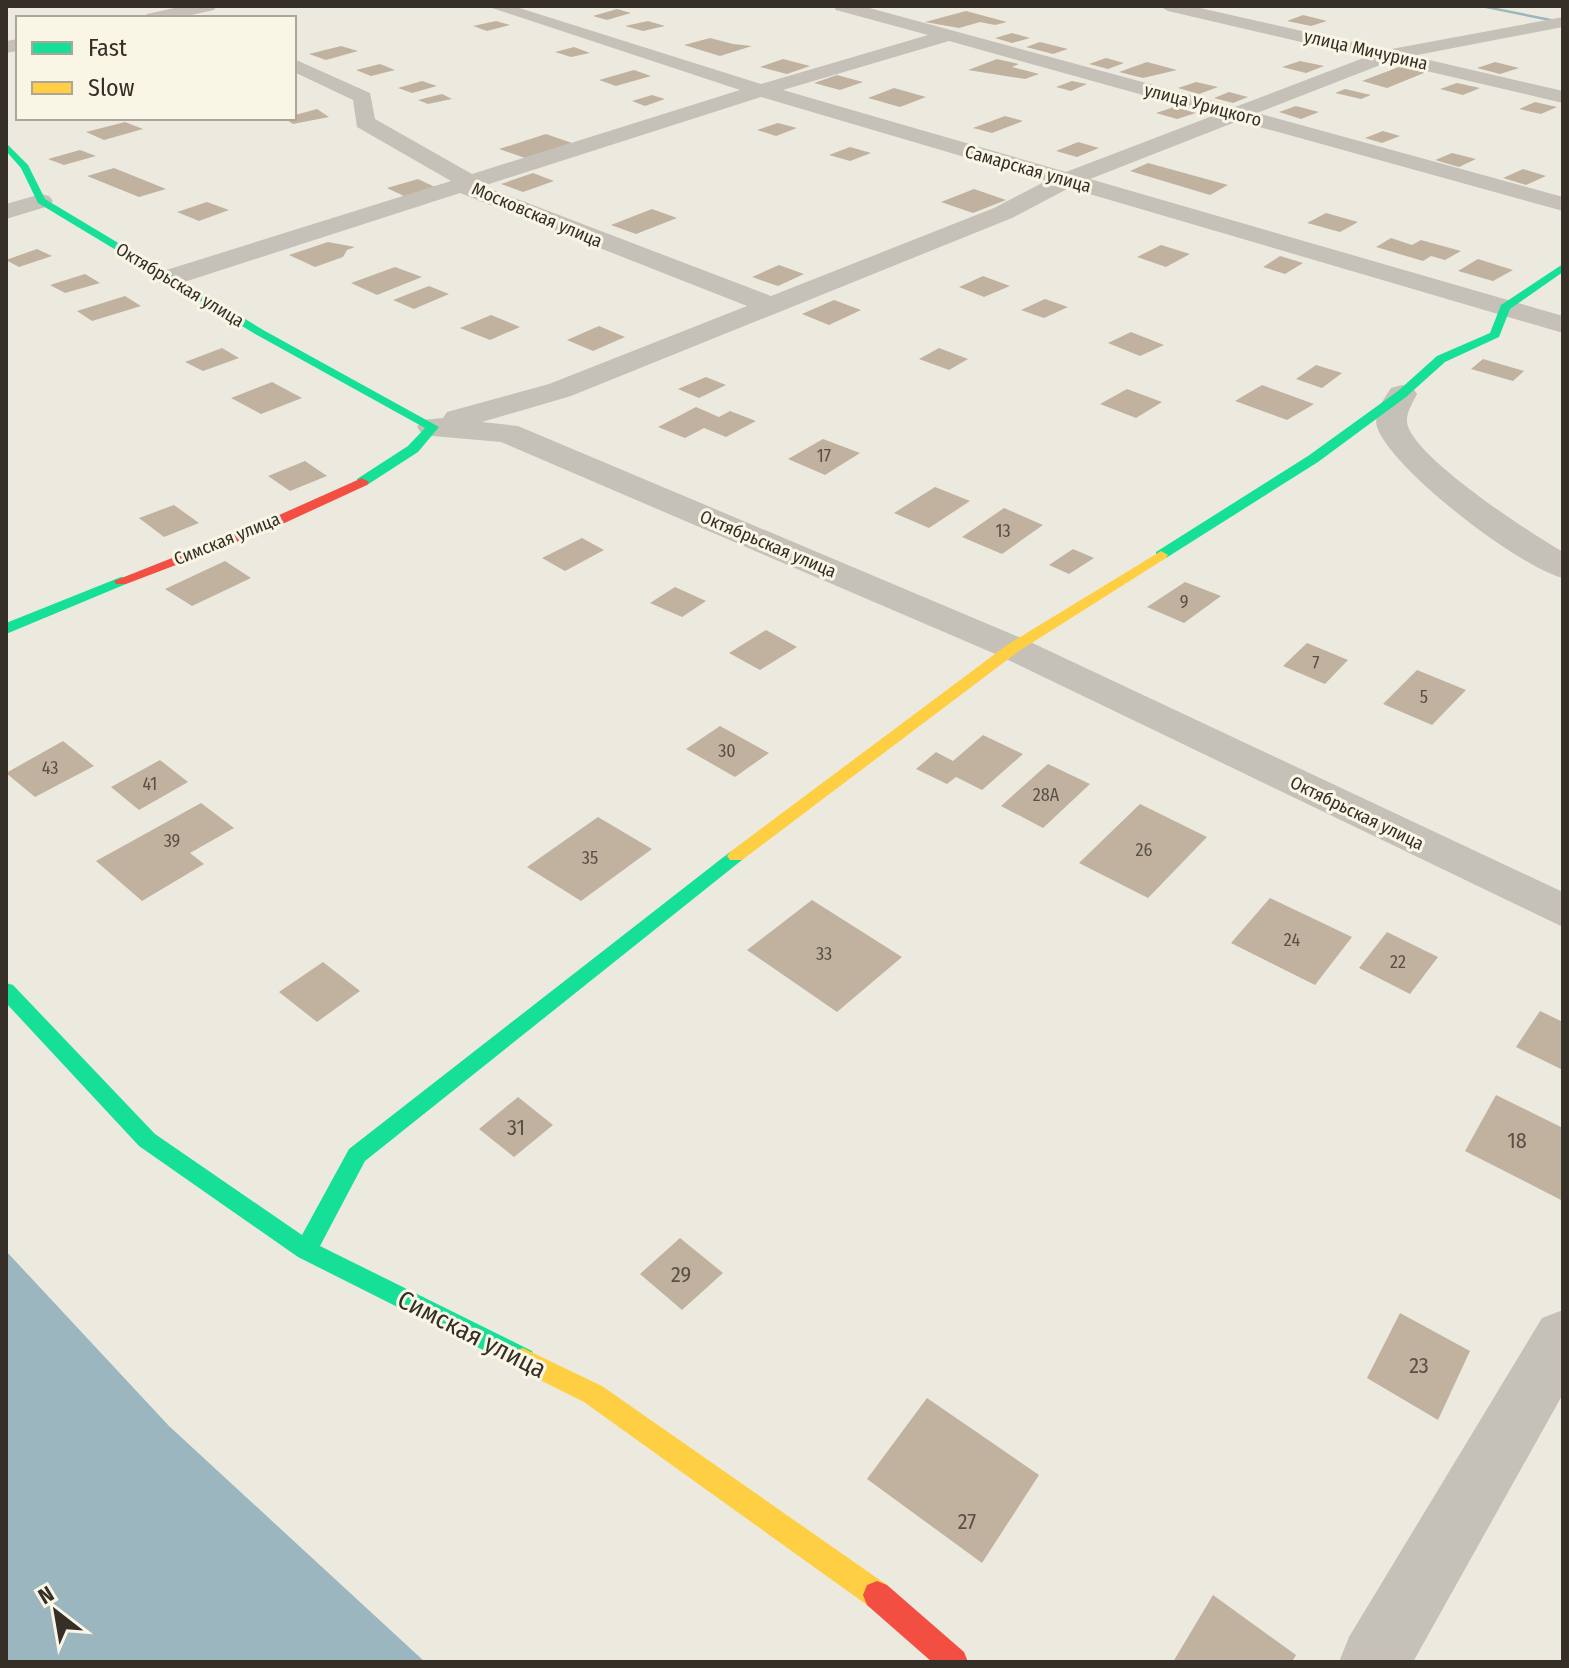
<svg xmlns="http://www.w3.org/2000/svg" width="1569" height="1668" font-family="'Fira Sans Condensed',sans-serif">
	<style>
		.water { fill: #9bb6be }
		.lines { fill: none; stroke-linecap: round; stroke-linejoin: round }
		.stream { fill: #9bb6be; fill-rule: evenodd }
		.building { fill: #c1b2a0 }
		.street { fill: #c5c1b8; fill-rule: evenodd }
		.fast { fill: #16e098; fill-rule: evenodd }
		.slow { fill: #ffcf43; fill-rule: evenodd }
		.jam { fill: #f24e42; fill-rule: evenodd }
		.labels { text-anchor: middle; stroke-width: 6; stroke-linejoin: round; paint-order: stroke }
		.far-street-label { font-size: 18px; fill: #362f27; stroke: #faf6e6 }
		.number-label { font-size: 18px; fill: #595045 }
		.near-number-label { font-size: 22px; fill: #595045 }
		.near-street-label { font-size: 26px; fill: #362f27; stroke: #faf6e6 }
	</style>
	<rect width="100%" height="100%" fill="#eceadf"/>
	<polygon class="water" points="6,1251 169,1426 425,1662 6,1662"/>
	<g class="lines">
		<polygon class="stream" points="1475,6 1487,6 1562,21 1559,23"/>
	</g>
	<g class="building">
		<polygon points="617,9 631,13 607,20 593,16"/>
		<polygon points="966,11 1007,22 995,25 980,22 959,28 925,22"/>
		<polygon points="1303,15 1327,21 1311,26 1287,21"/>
		<polygon points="496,21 510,25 487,31 473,26"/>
		<polygon points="648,21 665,26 643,31 625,26"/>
		<polygon points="1012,33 1030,38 1012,43 995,38"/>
		<polygon points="710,38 733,44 752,46 720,56 684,45"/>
		<polygon points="1040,42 1068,49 1053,54 1026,47"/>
		<polygon points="341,46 358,51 326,60 309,54"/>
		<polygon points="574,47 590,53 571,57 555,52"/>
		<polygon points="1106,58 1124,63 1108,69 1089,64"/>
		<polygon points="783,59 810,66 787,74 760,67"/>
		<polygon points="997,59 1019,64 1012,67 1039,74 1025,79 968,70"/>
		<polygon points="1300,61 1324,66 1306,73 1282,67"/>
		<polygon points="1147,62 1177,70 1143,78 1119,72"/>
		<polygon points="1495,62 1519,68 1500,74 1477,68"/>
		<polygon points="380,64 395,70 371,76 356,70"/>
		<polygon points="1404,65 1429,71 1387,88 1362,81"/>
		<polygon points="634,70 651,76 616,86 599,80"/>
		<polygon points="837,75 863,82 840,90 814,83"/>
		<polygon points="422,81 437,86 412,93 398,88"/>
		<polygon points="1072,81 1087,84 1071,91 1056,87"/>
		<polygon points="1196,82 1218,87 1199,94 1178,88"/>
		<polygon points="1457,83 1480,88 1463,95 1440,89"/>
		<polygon points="894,88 926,97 900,107 868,98"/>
		<polygon points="1345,89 1371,95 1361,99 1335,93"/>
		<polygon points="1229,92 1248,97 1233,103 1214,98"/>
		<polygon points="442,94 452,99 428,104 418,100"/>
		<polygon points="652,95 665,99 645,106 632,101"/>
		<polygon points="1535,102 1557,107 1541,114 1519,109"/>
		<polygon points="1296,106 1319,112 1301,119 1279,112"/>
		<polygon points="1174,107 1196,113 1177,119 1156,113"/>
		<polygon points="317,109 329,117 293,124 284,118"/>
		<polygon points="1005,116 1023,121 992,133 973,128"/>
		<polygon points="125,122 143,129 104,140 86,132"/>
		<polygon points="778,123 797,128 776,136 757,130"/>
		<polygon points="1383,131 1400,136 1382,143 1365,138"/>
		<polygon points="546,134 572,143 525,158 499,149"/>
		<polygon points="1078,142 1099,148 1077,157 1056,151"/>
		<polygon points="850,147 871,153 850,161 829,155"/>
		<polygon points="80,150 96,156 64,165 48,159"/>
		<polygon points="1452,153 1476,159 1459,167 1435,160"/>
		<polygon points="1148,163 1228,185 1210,195 1130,171"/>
		<polygon points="114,168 166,189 139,197 87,176"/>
		<polygon points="1523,169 1546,176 1526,185 1503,178"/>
		<polygon points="533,173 554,181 523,192 501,184"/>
		<polygon points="418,179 437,188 406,197 387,188"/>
		<polygon points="974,189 1006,200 973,213 941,202"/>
		<polygon points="207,202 229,210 199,221 177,212"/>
		<polygon points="652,209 677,218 636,234 611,225"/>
		<polygon points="1326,213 1358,222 1340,232 1307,223"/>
		<polygon points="1391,238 1412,245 1421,240 1461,251 1445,260 1431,256 1423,261 1376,247"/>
		<polygon points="328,242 355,247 347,250 343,257 315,267 289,255"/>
		<polygon points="1161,245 1190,254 1166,267 1137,257"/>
		<polygon points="37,249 52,256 19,267 6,260"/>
		<polygon points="1280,256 1303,263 1285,274 1263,267"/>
		<polygon points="1478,259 1513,270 1493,281 1458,271"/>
		<polygon points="779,265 804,274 778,286 752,277"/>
		<polygon points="395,267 422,277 377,295 351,283"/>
		<polygon points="85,274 100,283 65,293 50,285"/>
		<polygon points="983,276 1010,286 984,297 959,287"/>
		<polygon points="429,286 449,294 414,309 393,300"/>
		<polygon points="125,296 141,306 92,321 77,311"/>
		<polygon points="1045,299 1068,307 1044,318 1021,310"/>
		<polygon points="834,300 861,310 829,325 802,314"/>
		<polygon points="491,315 520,327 490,340 460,328"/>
		<polygon points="599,326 625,337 593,351 567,340"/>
		<polygon points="1131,332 1164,345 1140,356 1108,343"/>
		<polygon points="222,348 239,358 203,371 185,362"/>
		<polygon points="939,348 968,359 949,370 919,359"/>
		<polygon points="1483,359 1524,371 1513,381 1471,369"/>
		<polygon points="1316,365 1342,373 1322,388 1296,379"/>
		<polygon points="706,377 726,385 699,398 678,389"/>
		<polygon points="272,382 302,398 261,414 231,398"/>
		<polygon points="1262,385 1314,404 1287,420 1235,401"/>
		<polygon points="1127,389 1162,402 1136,418 1100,404"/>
		<polygon points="696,407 719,417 730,411 756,421 726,437 704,428 685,438 658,427"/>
		<polygon points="823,439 860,453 825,475 788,459"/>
		<polygon points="305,461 327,476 290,491 268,476"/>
		<polygon points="935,487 970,501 929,528 894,513"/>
		<polygon points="174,505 199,523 164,537 139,518"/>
		<polygon points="1004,508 1043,525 1002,554 962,537"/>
		<polygon points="582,538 604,550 565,571 542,558"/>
		<polygon points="1073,549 1094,558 1069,574 1049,565"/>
		<polygon points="225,561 251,578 192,606 165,589"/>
		<polygon points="1185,582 1221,596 1184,623 1147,607"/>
		<polygon points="675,587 706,601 682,617 650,603"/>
		<polygon points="766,630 797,647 760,670 729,653"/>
		<polygon points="1307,643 1348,660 1325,684 1283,666"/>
		<polygon points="1417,670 1466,690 1432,725 1383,704"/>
		<polygon points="720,726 769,753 735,777 686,749"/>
		<polygon points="983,735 1023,754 982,790 956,777 947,784 916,769 936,752 953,761"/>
		<polygon points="63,741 94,766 35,797 6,773"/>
		<polygon points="160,760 188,782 139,810 111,787"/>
		<polygon points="1048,764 1090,784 1043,828 1001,806"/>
		<polygon points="201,803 234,828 190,853 204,864 142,901 96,861"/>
		<polygon points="1140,804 1207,837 1148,898 1079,863"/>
		<polygon points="598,817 652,849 581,901 527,867"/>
		<polygon points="1270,898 1352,937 1315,985 1231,943"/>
		<polygon points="812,900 902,957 837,1012 747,950"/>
		<polygon points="1387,932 1438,957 1410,994 1359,968"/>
		<polygon points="323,962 360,991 317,1022 279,992"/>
		<polygon points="1540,1011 1563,1022 1563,1070 1516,1047"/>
		<polygon points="1496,1095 1563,1128 1563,1201 1465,1151"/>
		<polygon points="518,1097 553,1125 514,1157 479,1129"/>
		<polygon points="680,1238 723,1273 682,1310 640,1274"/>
		<polygon points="1400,1313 1470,1351 1438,1420 1367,1378"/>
		<polygon points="927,1398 1039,1475 982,1563 867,1479"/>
		<polygon points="1213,1595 1296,1655 1292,1662 1173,1662"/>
	</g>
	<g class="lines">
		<g class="street">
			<polygon points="183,6 217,6 214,10 178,18 144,18 147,14"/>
			<path d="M486 6H513L761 84 928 35 836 10 833 6H862L1235 107 1366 57 1168 11 1159 6H1191L1386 50 1563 17V27L1412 56 1563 91V103L1388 62 1257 113 1563 197V211L1238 121 1090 179 1563 316V333L1069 188 1012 218 571 396 482 422 518 426 1026 640 1563 892V927L1000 656 501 442 433 436 422 434 417 427 422 420 443 418 447 412 549 384 747 306 460 193 178 284H160L156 278 160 272 451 181 357 127 353 100 294 72V59L370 93 375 119 472 174 740 90ZM949 41 1215 115 1066 172 783 90ZM761 97 1046 181 994 208 771 296 483 186Z"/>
			<polygon points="18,39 18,51 6,53 6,41"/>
			<polygon points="41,194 49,196 53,201 49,206 6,219 6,204"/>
			<path d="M1402 385 1413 388 1417 394C1412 405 1403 416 1409 429 1426 465 1527 531 1563 552V578C1519 567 1392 470 1377 427 1373 414 1384 398 1391 388Z"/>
			<polygon points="1563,1310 1563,1394 1413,1662 1339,1662 1349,1637 1542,1318"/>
		</g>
		<g class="fast">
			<polygon points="6,143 28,165 45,199 265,331 439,427 418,452 367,485 357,485 357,479 408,446 425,428 257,335 38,203 21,168 6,151"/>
			<polygon points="1563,264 1563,272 1510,309 1499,337 1445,362 1406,397 1318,462 1166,558 1156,558 1156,552 1308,456 1398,391 1437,356 1490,333 1501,305"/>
			<polygon points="121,577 126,578 126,584 6,634 6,623"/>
			<polygon points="736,850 745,856 742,860 365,1161 320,1246 532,1351 535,1359 532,1367 523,1370 298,1257 139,1146 6,1003 6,983 13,985 155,1134 302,1235 349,1149 730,852"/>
		</g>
		<g class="slow">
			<polygon points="1161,551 1168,555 1166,558 1019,651 742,860 730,860 727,856 730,852 1007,645"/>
			<polygon points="523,1348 602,1386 887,1585 891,1595 887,1605 877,1609 867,1605 584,1402 514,1367 511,1359 514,1351"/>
		</g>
		<g class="jam">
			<polygon points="362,478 369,482 367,485 278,526 126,584 116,584 114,581 268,520"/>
			<polygon points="877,1581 887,1585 964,1652 968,1662 932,1662 867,1605 863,1595 867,1585"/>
		</g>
	</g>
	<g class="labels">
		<g class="far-street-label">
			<text transform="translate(1366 50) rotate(13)" y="6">улица Мичурина</text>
			<text transform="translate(1203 105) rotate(15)" y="6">улица Урицкого</text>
			<text transform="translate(1028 169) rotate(16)" y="6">Самарская улица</text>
			<text transform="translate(537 215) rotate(23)" y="6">Московская улица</text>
			<text transform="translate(180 285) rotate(31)" y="6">Октябрьская улица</text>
			<text transform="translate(227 539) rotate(-22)" y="6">Симская улица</text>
			<text transform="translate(768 544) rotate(23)" y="6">Октябрьская улица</text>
			<text transform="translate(1357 813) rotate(26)" y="6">Октябрьская улица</text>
		</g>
		<g class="number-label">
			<text x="824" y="462">17</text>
			<text x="1003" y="537">13</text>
			<text x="1184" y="608">9</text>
			<text x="1316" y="669">7</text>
			<text x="1424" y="703">5</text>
			<text x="727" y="757">30</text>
			<text x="50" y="774">43</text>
			<text x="150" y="790">41</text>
			<text x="1046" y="801">28А</text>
			<text x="172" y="847">39</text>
			<text x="1144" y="856">26</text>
			<text x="590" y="864">35</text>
			<text x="1292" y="946">24</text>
			<text x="824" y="960">33</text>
			<text x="1398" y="968">22</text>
		</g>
		<g class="near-number-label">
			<text x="516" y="1135">31</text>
			<text x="1517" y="1148">18</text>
			<text x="681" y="1282">29</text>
			<text x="1419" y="1373">23</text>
			<text x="967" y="1529">27</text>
		</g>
		<g class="near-street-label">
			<text transform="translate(472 1334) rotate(27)" y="9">Симская улица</text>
		</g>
	</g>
	<rect width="1569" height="1668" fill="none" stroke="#362f27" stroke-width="16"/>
	<rect x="16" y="16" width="280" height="104" fill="#faf6e6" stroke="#aca69a" stroke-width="2"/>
	<rect x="32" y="42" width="40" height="12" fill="#16e098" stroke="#aca69a" stroke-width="2"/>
	<text x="88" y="56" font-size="24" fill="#362f27">Fast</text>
	<rect x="32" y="82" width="40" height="12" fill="#ffcf43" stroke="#aca69a" stroke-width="2"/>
	<text x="88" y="96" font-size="24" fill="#362f27">Slow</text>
	<g transform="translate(56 1612) rotate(329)" stroke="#faf6e6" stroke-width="6" paint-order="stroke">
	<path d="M0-6L14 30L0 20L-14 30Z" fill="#362f27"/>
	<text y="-12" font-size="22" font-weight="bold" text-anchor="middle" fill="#362f27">N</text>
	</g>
</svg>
